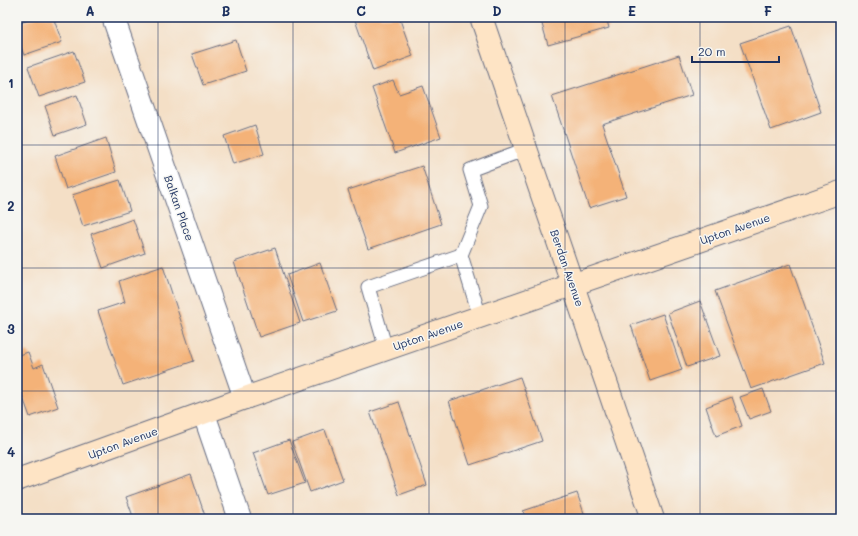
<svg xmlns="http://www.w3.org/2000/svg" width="858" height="536" font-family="Mali,sans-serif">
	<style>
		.building { fill: #f4b278 }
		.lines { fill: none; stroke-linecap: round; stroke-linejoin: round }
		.lane-casing { stroke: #676d82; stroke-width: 15 }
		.street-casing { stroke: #676d82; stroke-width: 24 }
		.secondary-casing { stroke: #676d82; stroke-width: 24 }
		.lane { stroke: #fff; stroke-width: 13 }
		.street { stroke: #fff; stroke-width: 22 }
		.secondary { stroke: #fee4c5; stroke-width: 22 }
		.grid { fill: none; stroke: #1b2f5e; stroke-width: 1; stroke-opacity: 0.55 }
		.labels { text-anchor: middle; stroke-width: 3; stroke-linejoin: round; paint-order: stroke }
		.street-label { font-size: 11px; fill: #1b2f5e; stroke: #f6f6f2 }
		.neatline { fill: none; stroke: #1b2f5e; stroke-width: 1.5 }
		.grid-label { font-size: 13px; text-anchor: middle; font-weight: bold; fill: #1b2f5e }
	</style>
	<rect width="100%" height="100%" fill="#f6f6f2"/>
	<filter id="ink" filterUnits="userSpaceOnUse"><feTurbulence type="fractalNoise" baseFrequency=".025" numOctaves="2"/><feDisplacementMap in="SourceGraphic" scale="8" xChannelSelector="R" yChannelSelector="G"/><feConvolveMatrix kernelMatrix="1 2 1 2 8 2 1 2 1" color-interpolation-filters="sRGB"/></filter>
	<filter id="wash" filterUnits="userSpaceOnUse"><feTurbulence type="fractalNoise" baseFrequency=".012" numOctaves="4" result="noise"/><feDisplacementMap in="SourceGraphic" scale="16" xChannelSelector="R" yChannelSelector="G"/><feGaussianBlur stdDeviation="0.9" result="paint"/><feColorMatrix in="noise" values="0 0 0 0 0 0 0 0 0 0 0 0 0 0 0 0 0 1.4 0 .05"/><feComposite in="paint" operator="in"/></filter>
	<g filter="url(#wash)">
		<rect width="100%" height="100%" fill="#f4dfc6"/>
		<g id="blocks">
			<g class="building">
				<polygon points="38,17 53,17 62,42 24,55 17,36 17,24"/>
				<polygon points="354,17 399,17 413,56 373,71"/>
				<polygon points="540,17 606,17 609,28 548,45"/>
				<polygon points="791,26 821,112 771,130 740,43"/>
				<polygon points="236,40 246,71 203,85 192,54"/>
				<polygon points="74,51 85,82 39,97 28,67"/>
				<polygon points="679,55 692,95 602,124 626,196 589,208 552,96"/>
				<polygon points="393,80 399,94 423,86 441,137 395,153 372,88"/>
				<polygon points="77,95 87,124 55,135 45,106"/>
				<polygon points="255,125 264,154 233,164 224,136"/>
				<polygon points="106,138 116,172 66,189 55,156"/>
				<polygon points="422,166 441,224 368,249 348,190"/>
				<polygon points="120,180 130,211 83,226 72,195"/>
				<polygon points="133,219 145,253 103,268 91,234"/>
				<polygon points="275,248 300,323 259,337 234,262"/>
				<polygon points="320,263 337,311 303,322 287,275"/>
				<polygon points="790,264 825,363 751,389 715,291"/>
				<polygon points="163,266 194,361 123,385 98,311 125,302 119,281"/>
				<polygon points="700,301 720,356 687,367 668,313"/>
				<polygon points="663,314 682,370 650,381 631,325"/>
				<polygon points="28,352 34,368 43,364 58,407 30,417 17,381 17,356"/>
				<polygon points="520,377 542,441 470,465 449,401"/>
				<polygon points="763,389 771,411 749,419 740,397"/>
				<polygon points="732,397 742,426 716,436 706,407"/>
				<polygon points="399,402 427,485 399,495 370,412"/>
				<polygon points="325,430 343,480 310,492 292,442"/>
				<polygon points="289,440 305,483 268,495 253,453"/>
				<polygon points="191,474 206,519 134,519 126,497"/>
				<polygon points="577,493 586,519 526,519 523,511"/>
			</g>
		</g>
	</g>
	<g filter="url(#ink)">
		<use href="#blocks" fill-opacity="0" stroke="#676d82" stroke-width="1"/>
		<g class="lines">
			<g class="lane-casing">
				<g id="lane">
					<polyline points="461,255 481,206 470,170 526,149"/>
					<polyline points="386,349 368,287 461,255 480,317"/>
				</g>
			</g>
			<g class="street-casing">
				<g id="street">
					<polyline points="113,17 245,398"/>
					<polyline points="204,414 240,519"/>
				</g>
			</g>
			<g class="secondary-casing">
				<g id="secondary">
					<polyline points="481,17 653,519"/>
					<polyline points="17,480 245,398 841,192"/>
				</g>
			</g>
			<use href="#lane" class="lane"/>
			<use href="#street" class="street"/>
			<use href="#secondary" class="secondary"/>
		</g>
	</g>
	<path class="grid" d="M158 17V519M293 17V519M429 17V519M565 17V519M700 17V519M17 145H841M17 268H841M17 391H841"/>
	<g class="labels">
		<g class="street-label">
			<text transform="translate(179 208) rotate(71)" y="4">Balkan Place</text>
			<text transform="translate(735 229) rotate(-19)" y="4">Upton Avenue</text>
			<text transform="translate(567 268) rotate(71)" y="4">Berdan Avenue</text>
			<text transform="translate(428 335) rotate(-19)" y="4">Upton Avenue</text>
			<text transform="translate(123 443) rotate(-20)" y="4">Upton Avenue</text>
		</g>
	</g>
	<rect width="858" height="536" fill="none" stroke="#f6f6f2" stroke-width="44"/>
	<path d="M692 56v6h87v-6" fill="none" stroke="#1b2f5e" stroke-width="2"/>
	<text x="698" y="56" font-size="12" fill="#1b2f5e" stroke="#f6f6f2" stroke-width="3" paint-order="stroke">20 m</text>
	<rect x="22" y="22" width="814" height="492" class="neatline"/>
	<g class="grid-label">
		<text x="90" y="16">A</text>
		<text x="226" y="16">B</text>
		<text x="361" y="16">C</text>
		<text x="497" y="16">D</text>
		<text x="632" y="16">E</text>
		<text x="768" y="16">F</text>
		<text x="11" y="88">1</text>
		<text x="11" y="211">2</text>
		<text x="11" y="334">3</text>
		<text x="11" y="457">4</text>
	</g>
</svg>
